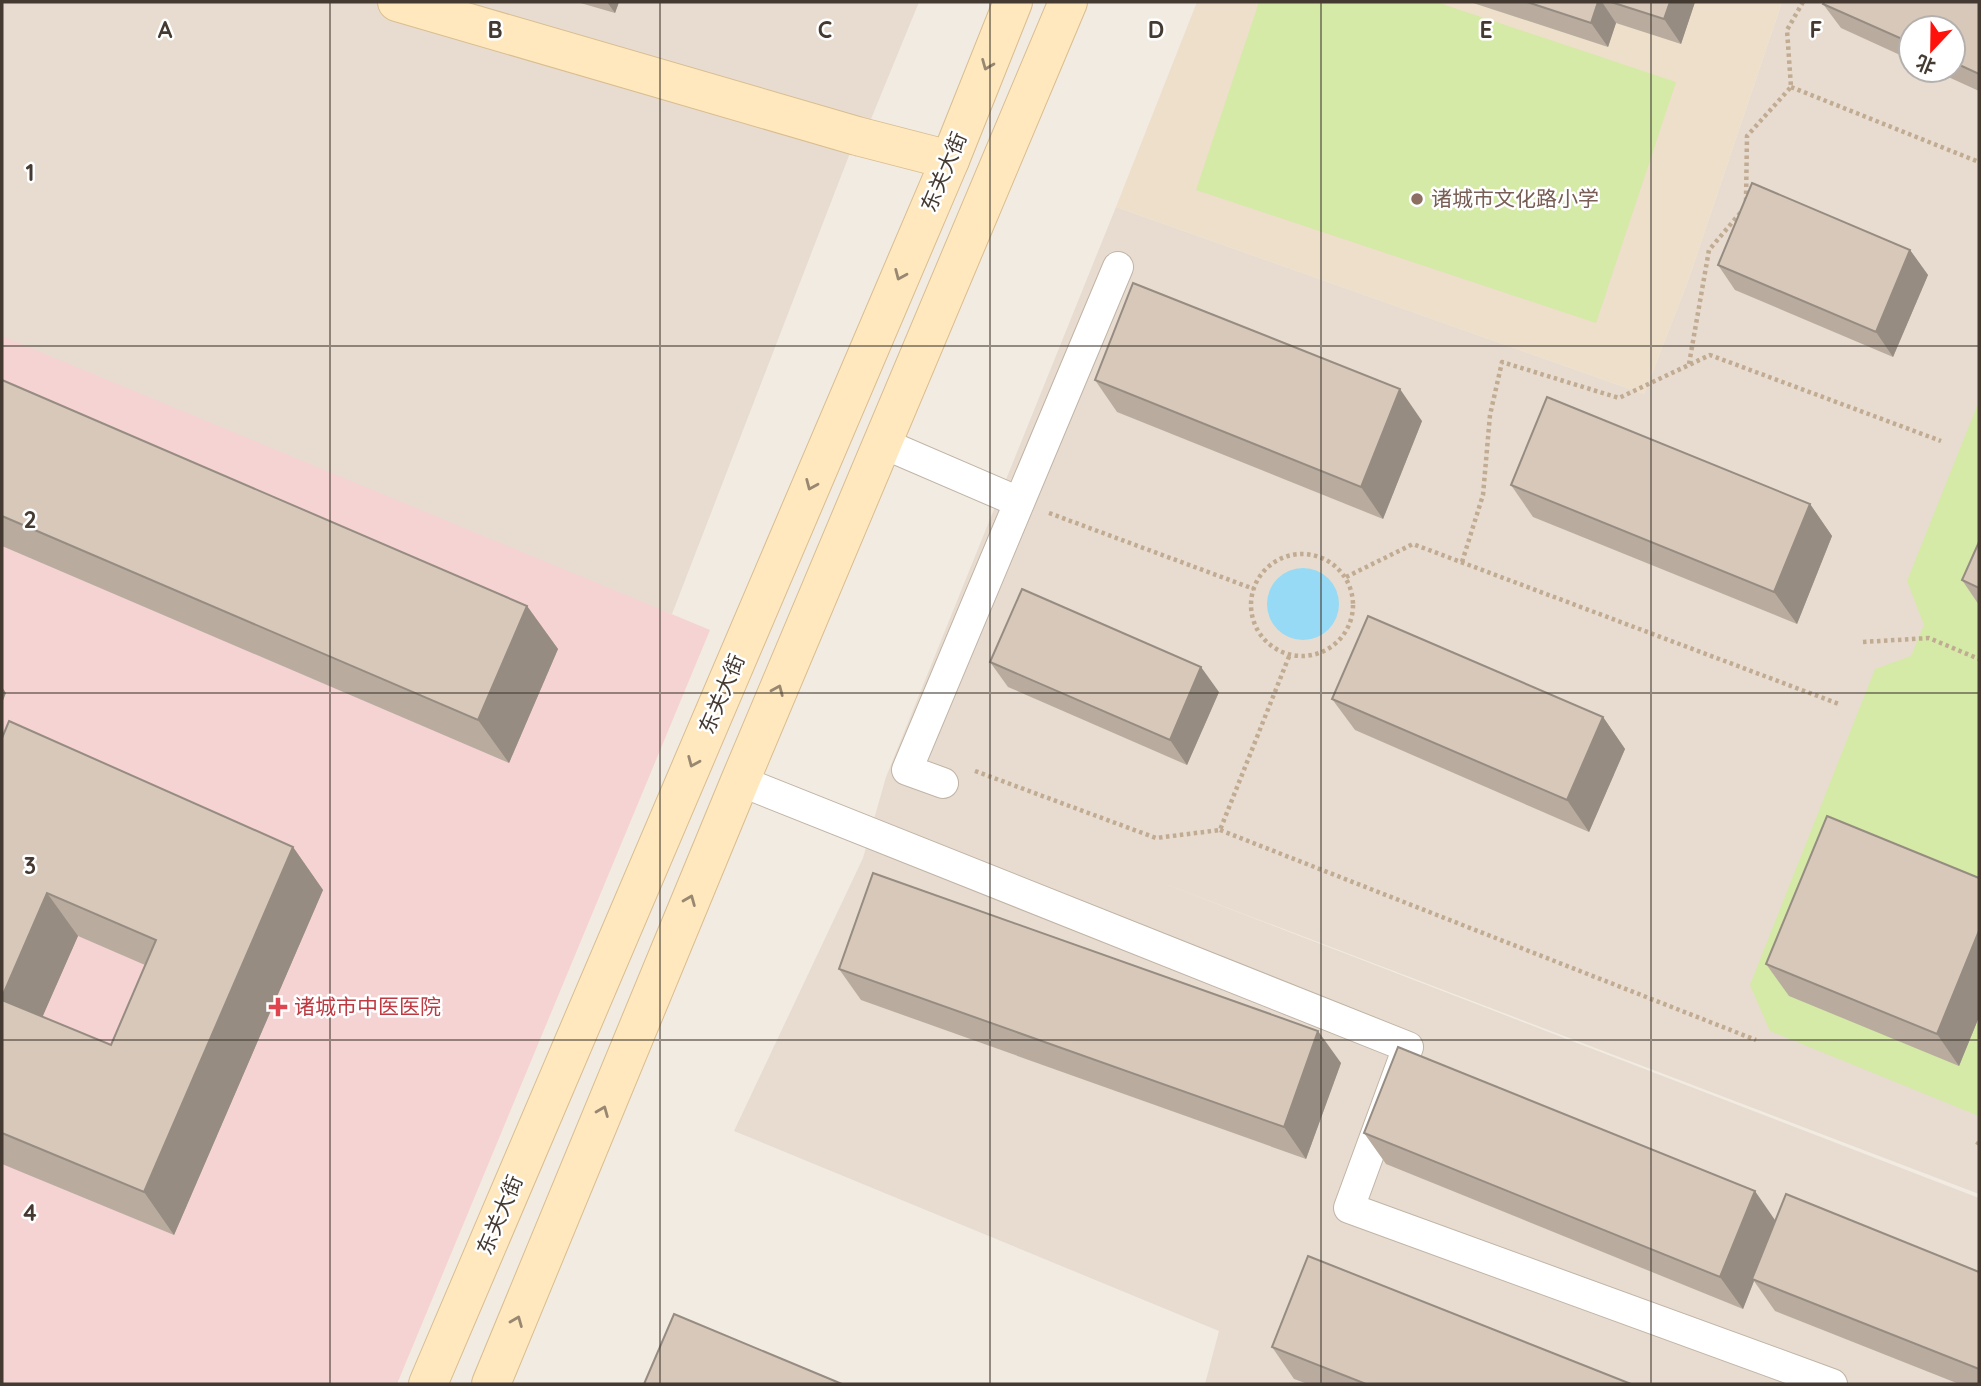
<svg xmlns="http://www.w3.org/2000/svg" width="1981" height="1386" font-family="Quicksand,'Noto Sans SC',sans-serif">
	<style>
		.residential { fill: #e7dccf; fill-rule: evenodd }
		.education { fill: #eddfca }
		.medical { fill: #f5d3d3 }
		.green { fill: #d4eaa6 }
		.water { fill: #97daf5 }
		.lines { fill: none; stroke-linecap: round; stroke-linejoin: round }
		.street-casing { stroke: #c1b4a6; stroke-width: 32 }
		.secondary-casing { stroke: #d9bd8f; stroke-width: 40 }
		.path { stroke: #c1ab93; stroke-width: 4.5; stroke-dasharray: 3.5 3.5; stroke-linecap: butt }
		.street { stroke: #fff; stroke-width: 30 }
		.secondary { stroke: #ffe8be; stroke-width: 38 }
		.wall { fill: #b9ac9f; fill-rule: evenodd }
		.shaded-wall { fill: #968c82 }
		.building { fill: #d7c8b9; stroke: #968c82; stroke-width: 2 }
		.oneway { stroke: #988871 }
		.grid { fill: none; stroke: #443a32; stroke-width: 2; stroke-opacity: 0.55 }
		.education-dot { fill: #8d6e63; stroke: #fff; stroke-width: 2.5 }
		.health-dot { fill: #e0444e; stroke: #fff; stroke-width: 2.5 }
		.labels { text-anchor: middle; stroke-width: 5; stroke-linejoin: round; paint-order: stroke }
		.street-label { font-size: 21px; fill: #443a32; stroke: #fff }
		.education-label { font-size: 21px; fill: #785e54; stroke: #fff; text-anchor: start }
		.health-label { font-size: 21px; fill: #be3a42; stroke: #fff; text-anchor: start }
		.grid-label { font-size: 23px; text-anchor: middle; font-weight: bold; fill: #443a32; stroke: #fff; stroke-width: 5; stroke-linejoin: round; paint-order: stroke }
	</style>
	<rect width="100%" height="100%" fill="#f2ebe1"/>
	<g class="residential">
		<polygon points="2,2 919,2 855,158 855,140 672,614 2,391"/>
		<path d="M1782 2H1979V1194L1147 877 1979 1198V1384H1205L1219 1331 734 1131 863 858 886 777 1116 207 1644 394 1688 281ZM1911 28H1953V70H1911Z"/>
	</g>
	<polygon class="education" points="1197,2 1782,2 1688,281 1644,394 1116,207"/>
	<polygon class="medical" points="2,336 710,630 397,1384 2,1384"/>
	<g class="green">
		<polygon points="1259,2 1436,2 1676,82 1596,323 1196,190"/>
		<polygon points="1979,401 1979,1116 1770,1031 1750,985 1875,669 1911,656 1924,625 1907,581"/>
	</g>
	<circle class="water" cx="1303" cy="604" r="36"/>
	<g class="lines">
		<g class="street-casing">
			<g id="street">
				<polyline points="882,443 1019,502"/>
				<polyline points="740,781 1408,1047 1349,1208 1832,1384"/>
				<polyline points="943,783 907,770 1118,267"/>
			</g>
		</g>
		<g class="secondary-casing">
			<g id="secondary">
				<polyline points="397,2 857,136 950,160"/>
				<polyline points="428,1384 950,160 1013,2"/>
				<polyline points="491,1384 740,781 1068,2"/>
			</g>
		</g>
		<g class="path">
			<polyline points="1791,87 1979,162"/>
			<polyline points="1746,201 1747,136 1791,87 1787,30 1803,2"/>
			<polyline points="1689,364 1709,250 1741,212"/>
			<polyline points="1049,513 1254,589"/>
			<circle cx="1302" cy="605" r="51"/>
			<polyline points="1462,562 1483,495 1490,415 1502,362 1619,398 1710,355 1941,441"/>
			<polyline points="1346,577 1413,544 1839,704"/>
			<polyline points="1863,642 1929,638 1979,659"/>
			<polyline points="975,771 1156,838 1220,830 1290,654"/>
			<polyline points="1220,830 1756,1040"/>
			<polyline points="1977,1145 1979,1142"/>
		</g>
		<use href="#street" class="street"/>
		<use href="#secondary" class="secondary"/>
	</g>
	<g class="wall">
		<polygon points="577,2 619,2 615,13"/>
		<polygon points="1470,2 1695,2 1681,44 1616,23 1608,47"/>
		<polygon points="1979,2 1979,91 1933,70 1953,70 1953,28 1911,28 1911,60 1841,28 1823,4"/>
		<polygon points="1910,250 1928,275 1893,357 1735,290 1718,265"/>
		<polygon points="2,380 527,606 558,649 509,763 2,546"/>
		<polygon points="1095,380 1422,421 1383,519 1117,412"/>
		<polygon points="1511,485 1810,504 1832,536 1797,624 1533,517"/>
		<polygon points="1979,542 1979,605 1962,580"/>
		<polygon points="990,662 1219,692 1187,765 1008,687"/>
		<polygon points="1332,699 1603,717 1625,749 1589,832 1355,730"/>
		<path d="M2 738 293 847 323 890 174 1235 2 1164ZM78 936 145 965 111 1045 42 1017Z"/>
		<polygon points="1979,878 1979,1017 1959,1066 1789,996 1766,964"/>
		<polygon points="839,969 1341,1063 1306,1159 861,1000"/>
		<polygon points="1364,1133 1776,1220 1979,1272 1979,1384 1959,1384 1775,1311 1754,1281 1743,1309 1386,1164"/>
		<polygon points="1272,1347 1631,1384 1308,1384 1294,1379"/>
	</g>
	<g class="shaded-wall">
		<polygon points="607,2 619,2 615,13"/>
		<polygon points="1598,2 1602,2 1616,23 1608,47 1591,23"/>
		<polygon points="1670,2 1695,2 1681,44 1664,19"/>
		<polygon points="1910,250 1928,275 1893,357 1876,332"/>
		<polygon points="1400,389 1422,421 1383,519 1361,487"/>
		<polygon points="1810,504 1832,536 1797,624 1774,592"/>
		<polygon points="527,606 558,649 509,763 478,720"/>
		<polygon points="1201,667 1219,692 1187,765 1170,740"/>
		<polygon points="2,687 6,693 2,703"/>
		<polygon points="1603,717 1625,749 1589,832 1567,800"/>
		<polygon points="293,847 323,890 174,1235 144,1192"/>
		<polygon points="47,893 78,936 31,1043 2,1001 2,997"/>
		<polygon points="1979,931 1979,1017 1959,1066 1937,1034"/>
		<polygon points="1318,1031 1341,1063 1306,1159 1284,1127"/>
		<polygon points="1755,1191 1777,1223 1752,1279 1754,1281 1743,1309 1720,1277"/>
	</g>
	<g class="building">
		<polygon points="1527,2 1598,2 1591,23"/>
		<polygon points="1611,2 1670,2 1664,19"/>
		<polygon points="1824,2 1979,2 1979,74 1953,62 1953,28 1911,28 1911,43 1823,4"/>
		<polygon points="1752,183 1910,250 1876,332 1718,265"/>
		<polygon points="1133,283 1400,389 1361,487 1095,380"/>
		<polygon points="2,380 527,606 478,720 2,516"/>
		<polygon points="1547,397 1810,504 1774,592 1511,485"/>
		<polygon points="1979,542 1979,588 1962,580"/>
		<polygon points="1022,589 1201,667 1170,740 990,662"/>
		<polygon points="1368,616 1603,717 1567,800 1332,699"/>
		<polygon points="9,721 293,847 144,1192 2,1133 2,1000 111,1045 156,940 47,893 2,997 2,738"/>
		<polygon points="1827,816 1979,878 1979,931 1937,1034 1766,964"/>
		<polygon points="873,873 1318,1031 1284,1127 839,969"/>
		<polygon points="1398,1047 1755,1191 1720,1277 1364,1133"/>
		<polygon points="1786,1194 1979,1272 1979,1369 1752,1279"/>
		<polygon points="1308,1256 1631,1384 1366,1384 1272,1347"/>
		<polygon points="674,1314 842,1384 644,1384"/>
	</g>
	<defs><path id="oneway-chevron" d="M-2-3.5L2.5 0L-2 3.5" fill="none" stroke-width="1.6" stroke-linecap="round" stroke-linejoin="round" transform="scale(1.75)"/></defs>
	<g class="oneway">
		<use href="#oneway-chevron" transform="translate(987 65) rotate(112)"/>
		<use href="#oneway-chevron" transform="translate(900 275) rotate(113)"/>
		<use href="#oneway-chevron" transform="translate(811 485) rotate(113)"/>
		<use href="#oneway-chevron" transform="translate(778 690) rotate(-67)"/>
		<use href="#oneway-chevron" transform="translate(693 762) rotate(113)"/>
		<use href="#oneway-chevron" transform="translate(690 900) rotate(-68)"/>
		<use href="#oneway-chevron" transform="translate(603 1111) rotate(-68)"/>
		<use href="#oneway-chevron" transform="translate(517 1321) rotate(-68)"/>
	</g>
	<path class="grid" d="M330 2V1384M660 2V1384M990 2V1384M1321 2V1384M1651 2V1384M2 346H1979M2 693H1979M2 1040H1979"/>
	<circle class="education-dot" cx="1417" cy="199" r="7"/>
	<path class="health-dot" d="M274.5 996.5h7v7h7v7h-7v7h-7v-7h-7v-7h7z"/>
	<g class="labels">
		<g class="street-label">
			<text transform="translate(944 172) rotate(-67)" y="7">东关大街</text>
			<text transform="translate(722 694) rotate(-67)" y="7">东关大街</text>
			<text transform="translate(500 1215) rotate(-67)" y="7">东关大街</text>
		</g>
		<g class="education-label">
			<text x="1431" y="206">诸城市文化路小学</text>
		</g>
		<g class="health-label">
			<text x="294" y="1014">诸城市中医医院</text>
		</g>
	</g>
	<g class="grid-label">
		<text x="165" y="38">A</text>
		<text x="495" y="38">B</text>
		<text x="825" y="38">C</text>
		<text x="1156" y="38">D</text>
		<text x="1486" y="38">E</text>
		<text x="1816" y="38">F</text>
		<text x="30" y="181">1</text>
		<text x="30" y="528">2</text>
		<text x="30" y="874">3</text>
		<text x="30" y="1221">4</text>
	</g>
	<rect width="1981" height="1386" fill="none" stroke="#443a32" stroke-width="7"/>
	<g transform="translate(1932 49) rotate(202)"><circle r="33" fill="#ffffff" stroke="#b4b0ad" stroke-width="2"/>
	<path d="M0-5L12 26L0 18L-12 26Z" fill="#ff120b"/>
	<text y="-10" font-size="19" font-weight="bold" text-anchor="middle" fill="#443a32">北</text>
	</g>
</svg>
